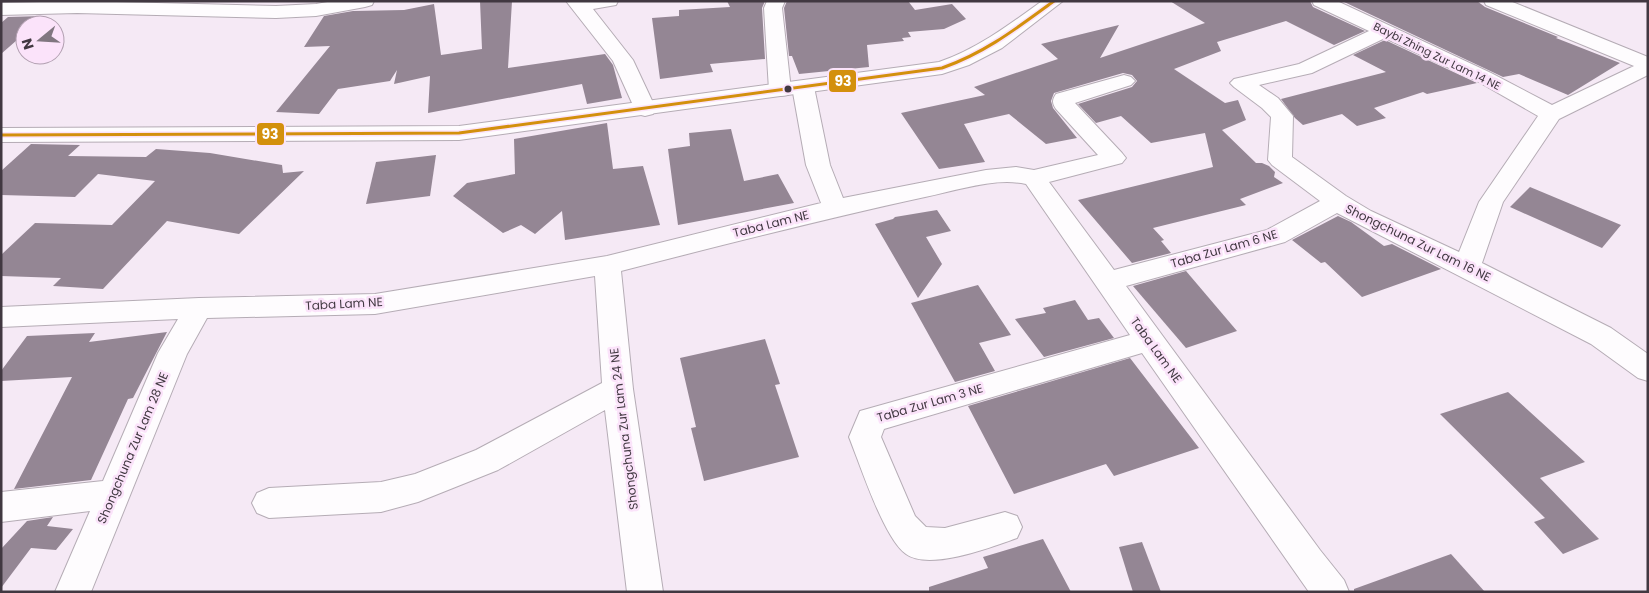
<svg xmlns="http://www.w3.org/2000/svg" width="1649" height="593" font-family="Poppins,sans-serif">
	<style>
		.building { fill: #948694 }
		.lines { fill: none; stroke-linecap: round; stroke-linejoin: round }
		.minor-casing { stroke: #b5acb5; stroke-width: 2 }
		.major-casing { stroke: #b5acb5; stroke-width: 2 }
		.minor { fill: #fefcfe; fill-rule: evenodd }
		.major { fill: #fefcfe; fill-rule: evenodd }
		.bus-1-casing { stroke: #fbe3fa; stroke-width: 6 }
		.bus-1 { stroke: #d3900d; stroke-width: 3 }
		.bus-dot { fill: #413841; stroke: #fbe3fa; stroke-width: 2 }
		.labels { text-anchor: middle; stroke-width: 5; stroke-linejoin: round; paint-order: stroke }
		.far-street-label { font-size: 11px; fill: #413841; stroke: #fbe3fa }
		.street-label { font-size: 12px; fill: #413841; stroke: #fbe3fa }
		.line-badge { stroke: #fbe3fa; stroke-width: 2 }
		.badge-label { font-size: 14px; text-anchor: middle; font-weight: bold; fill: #fff }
	</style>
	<rect width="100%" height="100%" fill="#f5e9f5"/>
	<g class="building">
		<polygon points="480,1 512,1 508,68 605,54 613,65 622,98 587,104 582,84 428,113 430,76 394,84 397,70 390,81 338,89 319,114 276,112 330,46 304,47 324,16 353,11 404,10 434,4 441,55 482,49"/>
		<polygon points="727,1 765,1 762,8 765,59 710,64 713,72 660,79 652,18 679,16 679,10 730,7"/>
		<polygon points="787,1 908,1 915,10 952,4 966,19 944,29 908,32 911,37 902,38 904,41 867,45 869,67 799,74 792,56 789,56 784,8"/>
		<polygon points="1170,1 1310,1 1313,7 1365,31 1334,45 1286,21 1217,42 1221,51 1174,69 1225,103 1238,100 1246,120 1222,130 1256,163 1262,163 1269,166 1275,172 1274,177 1283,183 1240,199 1246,205 1153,228 1164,240 1161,241 1171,253 1132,263 1078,200 1213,167 1205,133 1151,143 1121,116 1096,123 1078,104 1132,87 1137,81 1132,75 1123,73 1054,93 1051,101 1053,108 1077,138 1046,144 1009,114 964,124 985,162 939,169 901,113 985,95 974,87 1058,59 1041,44 1119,25 1100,58 1205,23"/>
		<polygon points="1342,1 1477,1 1485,7 1558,37 1556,38 1620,63 1568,95 1519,74 1503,77"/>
		<polygon points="43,16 33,25 25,25 25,33 1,54 1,23 8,17"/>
		<polygon points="1385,40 1477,83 1427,94 1423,92 1374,108 1386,118 1357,126 1342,114 1303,125 1295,118 1281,99 1386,72 1353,55"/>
		<polygon points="607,123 613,169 643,166 660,225 565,240 562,211 535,234 521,225 503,233 453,196 467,183 515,174 514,139"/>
		<polygon points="731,129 744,181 778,174 794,203 678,225 668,149 690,146 689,133"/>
		<polygon points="31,144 80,145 68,156 146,157 156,149 210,153 282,165 283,173 304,171 239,234 167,221 103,289 53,286 61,278 1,276 1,255 35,223 112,225 155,181 98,174 75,197 1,195 1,171"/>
		<polygon points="436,155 430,196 366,204 376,162"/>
		<polygon points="1530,187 1621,225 1602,248 1510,207"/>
		<polygon points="937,210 951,231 926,237 942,264 918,298 875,224 893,219 895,217"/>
		<polygon points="1338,216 1351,222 1384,246 1392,244 1441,269 1362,297 1325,262 1321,263 1292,240"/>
		<polygon points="1186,271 1237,331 1186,348 1133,286"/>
		<polygon points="978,285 1011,335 979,343 995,371 955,382 911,303"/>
		<polygon points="1075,300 1088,320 1099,318 1114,338 1044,357 1015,319 1046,313 1043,308"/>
		<polygon points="167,332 133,398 128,399 91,480 14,489 72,377 1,381 1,371 27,336 95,333 89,342"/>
		<polygon points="765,339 780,384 775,385 799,457 704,481 691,428 696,427 680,358"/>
		<polygon points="1130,358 1199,448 1114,476 1106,464 1014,494 968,406"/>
		<polygon points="1508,392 1585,462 1540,478 1599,539 1563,554 1534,522 1545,518 1440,414"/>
		<polygon points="53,517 47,526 73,529 56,550 31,548 1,588 1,549 27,521"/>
		<polygon points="1043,539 1071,592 929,592 929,587 988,568 983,557"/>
		<polygon points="1142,542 1161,592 1133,592 1119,547"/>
		<polygon points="1451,554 1485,592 1354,592 1354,589"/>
	</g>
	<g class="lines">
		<g class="minor-casing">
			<g id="minor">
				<polygon points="77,1 276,6 316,4 333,1 374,1 372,5 365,7 316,16 276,18 77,13 1,15 1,3"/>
				<polygon points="566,1 618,1 616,5 593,9 633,60 656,109 653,114 645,116 637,114 613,61"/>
				<polygon points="767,1 785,1 782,8 791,90 788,95 780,96 772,95 769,90 764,8"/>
				<path d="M1312 1H1337L1491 73 1552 105 1634 66 1486 5 1484 1H1510L1648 57V75L1559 119 1503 202 1482 263 1611 328 1648 354V381L1638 378 1591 344 1337 213 1285 242 1126 286 1320 550 1344 580 1349 592H1309L1142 353 884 429 881 437 915 516 926 527 945 528 1005 512 1017 516 1022 527 1017 538C992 547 929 571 906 554 884 539 860 464 849 437L860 411 1130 335 1026 184C994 177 956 191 925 197 823 219 722 245 621 271L633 389 663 592H627L605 410 498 470 418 502 381 512 269 518 257 513 252 503 257 493 269 488 381 482 415 474 476 450 602 383 595 276 375 314 207 318 187 354 91 592H55L90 511 1 522V492L103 481 158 353 178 319 1 327V307L199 298 375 294 607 256 821 203 806 165 792 87 795 82 803 81 811 82 814 87 830 165 843 198 986 170 1016 167 1034 170 1098 155 1056 109C1052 103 1052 100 1056 94L1117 77 1124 75 1131 77 1135 81 1131 85 1075 103 1122 153 1126 158 1122 163 1049 182 1114 270 1267 230 1320 201 1272 165 1268 160 1271 117 1262 108 1234 87 1230 83 1234 79 1299 64 1369 31 1314 5ZM1385 38 1477 81 1538 116 1479 202 1459 252 1371 211 1346 196 1292 157 1293 116 1278 98 1259 85 1312 73Z"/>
			</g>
		</g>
		<g class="major-casing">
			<path id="major" d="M1042 1H1063L1002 48 969 65 942 74 459 140 1 142V128L459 126 939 62C977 49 1009 25 1042 1Z"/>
		</g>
		<use href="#minor" class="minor"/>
		<use href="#major" class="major"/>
		<g class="bus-1-casing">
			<path id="bus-1" d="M1 135 459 133 942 68C985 53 1017 28 1054 1"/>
		</g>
		<use href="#bus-1" class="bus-1"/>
	</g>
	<circle class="bus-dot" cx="788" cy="89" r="4.5"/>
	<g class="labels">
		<g class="far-street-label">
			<text transform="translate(1437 56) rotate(26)" y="4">Baybi Zhing Zur Lam 14 NE</text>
		</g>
		<g class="street-label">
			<text transform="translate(771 224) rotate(-14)" y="4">Taba Lam NE</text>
			<text transform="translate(1418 243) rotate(26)" y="4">Shongchuna Zur Lam 16 NE</text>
			<text transform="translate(1224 249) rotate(-16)" y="4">Taba Zur Lam 6 NE</text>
			<text transform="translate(344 304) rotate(-3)" y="4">Taba Lam NE</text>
			<text transform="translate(1156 350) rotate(54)" y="4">Taba Lam NE</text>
			<text transform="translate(930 403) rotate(-16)" y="4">Taba Zur Lam 3 NE</text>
			<text transform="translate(624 429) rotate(-97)" y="4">Shongchuna Zur Lam 24 NE</text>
			<text transform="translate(133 448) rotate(-67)" y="4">Shongchuna Zur Lam 28 NE</text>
		</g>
	</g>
	<g class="line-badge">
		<rect x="828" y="69" width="29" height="24" rx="5" fill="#d3900d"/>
		<rect x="256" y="122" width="29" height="24" rx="5" fill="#d3900d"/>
	</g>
	<g class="badge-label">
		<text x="843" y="86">93</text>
		<text x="270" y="139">93</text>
	</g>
	<rect width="1649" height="593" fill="none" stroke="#413841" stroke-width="5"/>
	<g transform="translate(40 40) rotate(252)"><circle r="24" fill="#fbe3fa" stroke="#b19fb0"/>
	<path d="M0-4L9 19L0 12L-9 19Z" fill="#807680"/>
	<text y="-8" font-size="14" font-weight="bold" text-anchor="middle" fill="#413841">N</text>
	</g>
</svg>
